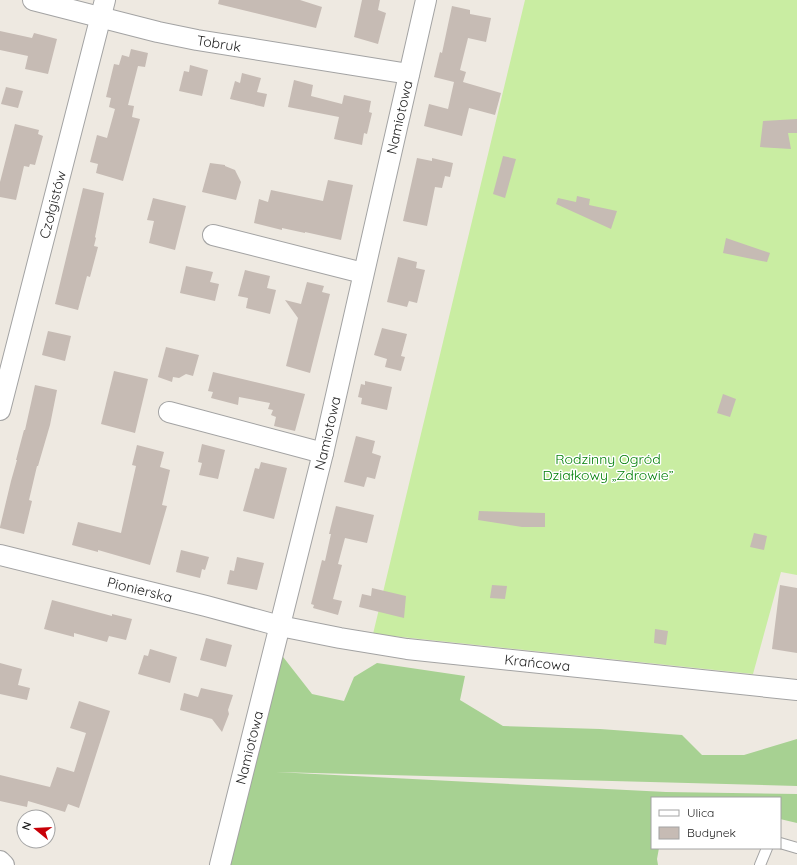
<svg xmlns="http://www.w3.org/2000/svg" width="797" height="865" font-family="Quicksand,sans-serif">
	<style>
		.grass { fill: #c9eda2 }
		.forest { fill: #a7d192 }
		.building { fill: #c6bbb4 }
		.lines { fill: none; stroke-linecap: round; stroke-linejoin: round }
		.lane-casing { stroke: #a3a3a3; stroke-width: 12 }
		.street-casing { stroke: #a3a3a3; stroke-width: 22 }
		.lane { stroke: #fff; stroke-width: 10 }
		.street { stroke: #fff; stroke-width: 20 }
		.labels { text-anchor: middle; stroke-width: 3; stroke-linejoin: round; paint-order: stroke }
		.street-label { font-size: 14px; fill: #1c1c1c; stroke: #fff }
		.park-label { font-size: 14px; fill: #04800a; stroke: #fff }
	</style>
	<rect width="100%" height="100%" fill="#eee9e1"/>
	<polygon class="grass" points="525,0 797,0 797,575 781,572 753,674 373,634"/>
	<polygon class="forest" points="280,653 312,694 344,701 354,677 377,663 465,676 460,700 503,726 600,729 682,735 702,755 744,755 797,739 797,786 276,772 666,792 797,794 797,823 780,819 780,798 652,798 652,848 659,848 657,859 658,865 228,865"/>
	<g class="building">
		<polygon points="219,0 300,0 322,7 316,28 218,4"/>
		<polygon points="362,0 380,0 378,10 386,13 378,44 354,37"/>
		<polygon points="452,6 470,10 470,14 491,18 486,42 468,38 460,70 466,72 463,82 501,93 495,115 469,108 462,136 424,126 429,104 448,109 454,82 434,77 440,52 442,53"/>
		<polygon points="0,31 32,38 34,33 57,39 48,74 25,69 28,56 0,50"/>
		<polygon points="131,49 148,53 145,67 138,66 128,105 134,106 132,117 140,119 123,181 96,173 98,164 90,162 97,135 107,138 115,109 109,107 111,98 106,97 114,64 119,65 122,55 129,57"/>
		<polygon points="190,65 208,70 202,96 179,91 184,71 189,72"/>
		<polygon points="242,73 261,78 257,92 267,94 264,107 230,99 235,81 240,83"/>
		<polygon points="294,80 313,85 311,96 342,104 344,95 371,101 369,112 372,113 367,134 364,133 362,145 334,139 339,117 288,107"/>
		<polygon points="6,87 23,91 18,108 1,104"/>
		<polygon points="797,119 797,133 788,133 791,149 760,147 763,121"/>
		<polygon points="15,124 39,130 38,134 43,136 35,165 30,164 29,167 24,166 16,200 0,197 0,182"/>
		<polygon points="503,156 516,159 505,198 493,194"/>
		<polygon points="417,158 432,161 432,158 453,163 450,177 445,176 442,188 435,187 427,226 403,221"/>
		<polygon points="210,163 225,165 225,166 235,170 241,182 236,200 202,192"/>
		<polygon points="328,180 353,185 341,240 305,232 305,233 282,228 282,230 254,223 259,199 268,202 271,190 323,201"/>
		<polygon points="83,188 104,193 95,237 96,238 94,246 98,247 90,277 87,276 78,310 55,304"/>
		<polygon points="577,196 590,199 589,205 617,211 611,229 556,204 558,198 576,202"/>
		<polygon points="153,198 186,206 175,250 149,243 154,221 147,220"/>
		<polygon points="726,238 770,253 767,262 723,253"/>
		<polygon points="398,257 417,262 416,268 425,270 417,303 409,301 407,307 387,302"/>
		<polygon points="186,266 213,272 210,282 219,284 215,301 180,293"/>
		<polygon points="245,270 270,276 267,288 276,290 270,314 246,308 248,298 238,296"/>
		<polygon points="307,282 324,286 322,292 330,294 310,373 286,366 298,318 285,300 301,304"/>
		<polygon points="382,328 407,334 401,356 405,357 401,371 385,367 387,359 374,355"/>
		<polygon points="48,331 71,336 65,361 42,355"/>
		<polygon points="166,347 199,355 193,376 186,374 179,378 173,377 172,382 158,377"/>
		<polygon points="114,371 148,379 135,433 101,424"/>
		<polygon points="213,372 305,394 295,431 274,426 276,417 271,415 273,410 268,409 270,403 239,397 238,405 211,398 213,392 208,391"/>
		<polygon points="365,381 392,387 387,410 361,404 362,398 358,397 361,384 365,385"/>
		<polygon points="35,385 57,390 50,425 38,466 37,466 29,500 32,501 24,534 0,528 0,527 11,481 17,460 16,460 24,430 25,430"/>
		<polygon points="723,394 736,399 730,417 717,413"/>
		<polygon points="356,436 375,441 372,453 381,456 375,479 367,477 364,487 344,482"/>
		<polygon points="202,444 225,450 218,479 199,475 202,463 198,462"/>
		<polygon points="137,445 164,452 160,467 170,470 162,505 167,506 150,565 98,550 98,552 72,545 78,522 121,533 136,466 132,465"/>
		<polygon points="261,462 287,468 274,519 243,511 255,468 259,469"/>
		<polygon points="336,506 374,515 367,543 345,538 338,564 342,565 333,599 342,601 338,615 313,608 314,605 311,604 322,560 325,561 331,534 329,534"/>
		<polygon points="479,511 545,513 545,527 522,527 478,520"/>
		<polygon points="754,533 767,536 764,550 750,547"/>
		<polygon points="181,550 209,557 205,570 202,569 200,578 176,572"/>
		<polygon points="237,557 264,563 257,590 227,584 230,570 234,571"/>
		<polygon points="492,585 507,586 505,599 490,598"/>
		<polygon points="780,585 797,588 797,653 772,649"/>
		<polygon points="372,588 406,596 404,618 359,607 362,594 371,596"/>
		<polygon points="52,600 112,616 112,614 132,619 126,640 109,636 107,642 74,633 74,637 44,629"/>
		<polygon points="655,629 668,631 666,645 654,643"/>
		<polygon points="206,638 232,645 226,667 200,660"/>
		<polygon points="150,649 177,657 170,683 138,674 144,655 148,656"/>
		<polygon points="0,663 22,669 18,685 30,688 27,700 0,694"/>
		<polygon points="201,688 233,695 228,710 229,714 222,732 212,719 180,710 184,693 198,697"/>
		<polygon points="79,701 110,711 79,808 68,804 65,812 28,801 27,807 0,801 0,775 50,787 57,767 74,772 86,733 70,728"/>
	</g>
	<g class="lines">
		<g class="lane-casing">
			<g id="lane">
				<polyline points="780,843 797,848"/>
				<polyline points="760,865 767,848"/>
			</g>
		</g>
		<g class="street-casing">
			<g id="street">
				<path id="s1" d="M33 0 158 32 197 40 409 74"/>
				<polyline points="213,235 363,273"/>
				<path id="s2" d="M0 410 105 0"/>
				<polyline points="169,412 323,453"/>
				<path id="s3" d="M0 555 206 606 280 626 340 638 407 649 797 690"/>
				<polyline points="0,861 4,865"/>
				<path id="s4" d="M220 865 323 453 426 0"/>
			</g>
		</g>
		<use href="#lane" class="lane"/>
		<use href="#street" class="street"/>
	</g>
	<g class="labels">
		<g class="street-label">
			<text dy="5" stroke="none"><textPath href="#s1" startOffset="191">Tobruk</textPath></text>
			<text dy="5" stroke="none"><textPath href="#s4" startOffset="769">Namiotowa</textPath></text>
			<text dy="5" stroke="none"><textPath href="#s2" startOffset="212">Czołgistów</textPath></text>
			<text dy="5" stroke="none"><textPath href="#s4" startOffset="445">Namiotowa</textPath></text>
			<text dy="5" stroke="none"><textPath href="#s3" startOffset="144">Pionierska</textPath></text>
			<text dy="5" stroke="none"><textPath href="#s3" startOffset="549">Krańcowa</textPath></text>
			<text dy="5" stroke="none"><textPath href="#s4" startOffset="121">Namiotowa</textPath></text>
		</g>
		<g class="park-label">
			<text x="608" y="464">Rodzinny Ogród<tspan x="608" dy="16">Działkowy „Zdrowie”</tspan></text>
		</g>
	</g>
	<rect x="651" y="797" width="130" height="52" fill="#ffffff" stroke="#a4a4a4"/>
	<rect x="659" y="810" width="20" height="6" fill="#ffffff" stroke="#a4a4a4"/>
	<text x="687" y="817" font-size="12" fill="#1c1c1c">Ulica</text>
	<rect x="659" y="827" width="20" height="12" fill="#c6bbb4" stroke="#a4a4a4"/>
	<text x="687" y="837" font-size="12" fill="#1c1c1c">Budynek</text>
	<g transform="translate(36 829) rotate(288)"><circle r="19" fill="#ffffff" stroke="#a4a4a4"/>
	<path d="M0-3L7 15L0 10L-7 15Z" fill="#c80007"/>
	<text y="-6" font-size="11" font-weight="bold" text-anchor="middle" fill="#1c1c1c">N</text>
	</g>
</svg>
